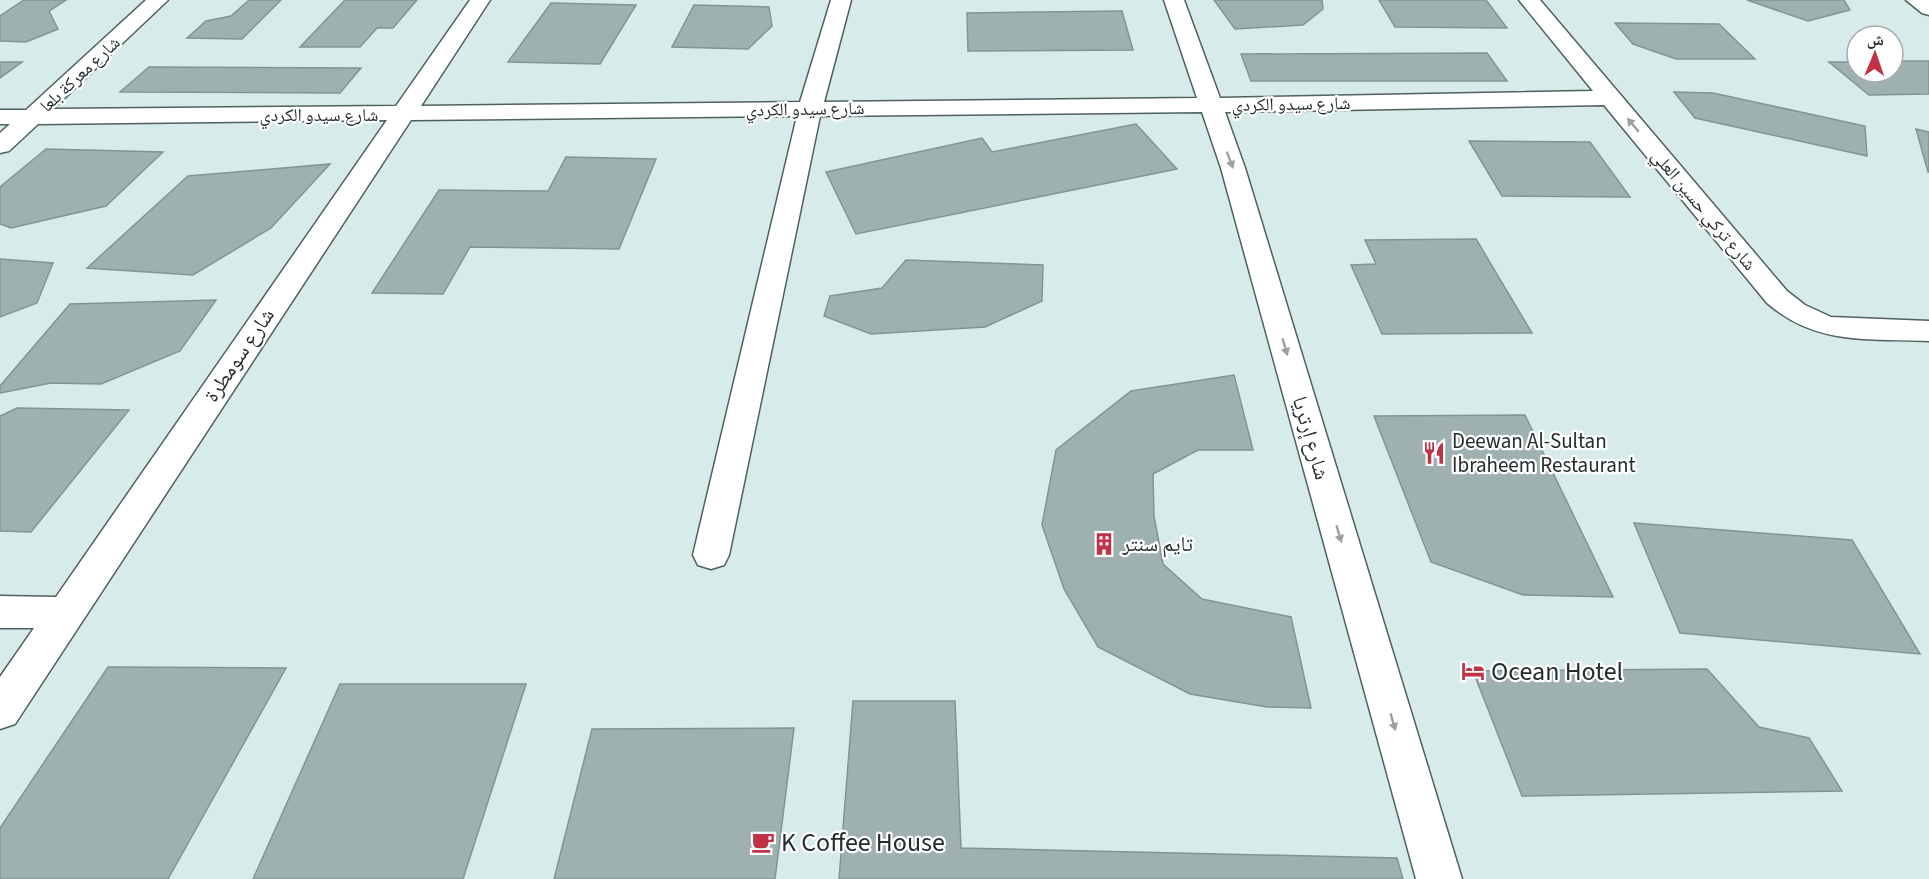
<svg xmlns="http://www.w3.org/2000/svg" width="1929" height="879" font-family="'Source Sans 3','Noto Naskh Arabic',sans-serif">
	<style>
		.building { fill: #9eb1b0; stroke: #829493; stroke-width: 1.5 }
		.lines { fill: none; stroke-linecap: round; stroke-linejoin: round }
		.minor-casing { stroke: #4f605f; stroke-width: 3 }
		.minor { fill: #fff; fill-rule: evenodd }
		.oneway { fill: #9ca0a0 }
		.labels { text-anchor: middle; stroke-width: 4.5; stroke-linejoin: round; paint-order: stroke }
		.far-street-label { font-size: 18px; fill: #242c2c; stroke: #fff }
		.street-label { font-size: 21px; fill: #242c2c; stroke: #fff }
		.poi-label { font-size: 21px; fill: #242c2c; stroke: #fff; text-anchor: start }
		.near-poi-label { font-size: 26px; fill: #242c2c; stroke: #fff; text-anchor: start }
	</style>
	<rect width="100%" height="100%" fill="#d7ebea"/>
	<g class="building">
		<polygon points="24,0 66,0 49,11 58,29 26,42 0,41 0,16"/>
		<polygon points="249,0 281,0 242,39 187,38 206,21 231,16"/>
		<polygon points="345,0 417,0 393,28 377,28 360,47 300,47"/>
		<polygon points="1214,0 1322,0 1323,9 1303,25 1235,29"/>
		<polygon points="1379,0 1486,0 1507,28 1395,27"/>
		<polygon points="1747,0 1844,0 1850,10 1808,21"/>
		<polygon points="551,3 636,5 600,64 508,62"/>
		<polygon points="694,5 769,7 772,26 748,49 672,47"/>
		<polygon points="1122,11 1133,50 968,51 967,13"/>
		<polygon points="1615,23 1719,24 1755,59 1676,59 1633,44"/>
		<polygon points="1487,53 1507,81 1251,81 1241,54"/>
		<polygon points="1893,61 1929,61 1929,94 1869,95 1829,62 1857,62 1857,72 1893,72"/>
		<polygon points="0,62 22,62 0,78"/>
		<polygon points="149,67 361,68 340,93 120,92"/>
		<polygon points="1674,92 1713,93 1865,126 1867,156 1695,118"/>
		<polygon points="1136,124 1177,169 856,234 826,172 982,138 992,152"/>
		<polygon points="1916,129 1929,132 1929,172 1928,172"/>
		<polygon points="1469,141 1590,142 1630,197 1502,196"/>
		<polygon points="46,149 163,152 106,206 11,228 0,224 0,187"/>
		<polygon points="566,157 656,159 619,249 470,247 443,294 372,293 439,190 548,191"/>
		<polygon points="330,164 271,228 193,275 87,268 188,176"/>
		<polygon points="1476,239 1532,333 1382,334 1351,265 1376,264 1365,240"/>
		<polygon points="0,259 53,263 37,303 0,317"/>
		<polygon points="906,260 1043,265 1042,301 985,327 871,334 824,316 830,296 882,288"/>
		<polygon points="216,300 180,351 101,384 51,383 0,393 0,386 70,304"/>
		<polygon points="1234,375 1253,450 1198,450 1153,474 1154,516 1163,564 1202,599 1291,617 1311,708 1267,707 1190,694 1098,647 1064,589 1042,525 1056,450 1131,391"/>
		<polygon points="17,408 129,410 31,532 0,531 0,416"/>
		<polygon points="1525,415 1613,597 1523,595 1431,562 1374,416"/>
		<polygon points="1634,523 1852,540 1920,654 1680,633"/>
		<polygon points="108,667 286,668 168,879 0,879 0,828"/>
		<polygon points="1707,669 1759,727 1809,738 1842,791 1522,796 1473,671"/>
		<polygon points="340,684 526,684 463,879 253,879"/>
		<polygon points="853,701 955,701 961,848 1397,858 1403,879 839,879"/>
		<polygon points="794,728 775,879 554,879 592,729"/>
	</g>
	<g class="lines">
		<g class="minor-casing">
			<g id="minor">
				<path d="M146 0H168L53 109 396 106 470 0H490L421 106 800 102 831 0H851L824 102 1197 98 1164 0H1184L1220 98 1593 91 1519 0H1540L1787 291 1805 305 1831 317 1929 321V341C1868 338 1817 346 1767 303L1604 105 1225 112 1245 168 1462 879H1416L1221 168 1202 112 820 116 729 555 724 565 711 569 698 565 693 555 797 116 411 120 15 724 0 729V677L34 628H0V596L56 597 387 120 38 124 9 151 0 153V133L10 124H0V110H26Z"/>
				<polygon points="1906,0 1929,0 1929,15 1922,13"/>
			</g>
		</g>
		<use href="#minor" class="minor"/>
	</g>
	<defs><path id="oneway-solid" d="M-6-.8H1V-3.2L6.5 0L1 3.2V.8H-6Z" transform="scale(1.5)"/></defs>
	<g class="oneway">
		<use href="#oneway-solid" transform="translate(1633 125) rotate(-130)"/>
		<use href="#oneway-solid" transform="translate(1230 160) rotate(69)"/>
		<use href="#oneway-solid" transform="translate(1285 347) rotate(74)"/>
		<use href="#oneway-solid" transform="translate(1339 534) rotate(74)"/>
		<use href="#oneway-solid" transform="translate(1393 722) rotate(74)"/>
	</g>
	<defs>
		<g id="restaurant-bare" transform="scale(1.8)"><path d="M-5-6h1v4h1v-4h1v4h1v-4h1v5L-1.5 .5V6h-2V.5L-5-1ZM5-6V6H3V1.5H1.5Q1.5-4 5-6Z" fill="#c13145" stroke="#fff" stroke-width="2.5" paint-order="stroke"/></g>
		<g id="building-bare" transform="scale(1.8)"><path d="M-4-6H4V6H1V3H-1V6H-4ZM-2.5-4.3h1.7v1.8h-1.7ZM.8-4.3h1.7v1.8H.8ZM-2.5-1h1.7V.8h-1.7ZM.8-1h1.7V.8H.8Z" fill="#c13145" stroke="#fff" stroke-width="2.5" paint-order="stroke"/></g>
		<g id="hotel-bare" transform="scale(1.8)"><path d="M-6-4.5h1.5V1H6V5H4.5V3h-9V5H-6ZM-4 0a1.8 1.8 0 1 1 3.6 0ZM.5 0V-2.5h3Q6-2.5 6 0Z" fill="#c13145" stroke="#fff" stroke-width="2.5" paint-order="stroke"/></g>
		<g id="cafe-bare" transform="scale(1.8)"><path d="M-5.5-4.5H6V0H3Q3 3.5 0 3.5H-2.5Q-5.5 3.5-5.5 0ZM3-3.2v2h1.7v-2ZM-6 4.5H4V6H-6Z" fill="#c13145" stroke="#fff" stroke-width="2.5" paint-order="stroke"/></g>
	</defs>
	<g fill-rule="evenodd">
		<use href="#restaurant-bare" x="1434" y="453"/>
		<use href="#building-bare" x="1104" y="544"/>
		<use href="#hotel-bare" x="1473" y="671"/>
		<use href="#cafe-bare" x="763" y="842"/>
	</g>
	<g class="labels">
		<g class="far-street-label">
			<text transform="translate(80 74) rotate(-43)" y="6">شارع معركة بلعا</text>
			<text transform="translate(1291 104) rotate(-1)" y="6">شارع سيدو الكردي</text>
			<text transform="translate(805 109) rotate(-1)" y="6">شارع سيدو الكردي</text>
			<text x="319" y="121">شارع سيدو الكردي</text>
			<text transform="translate(1704 210) rotate(50)" y="6">شارع تركي حسين العلي</text>
		</g>
		<g class="street-label">
			<text transform="translate(239 355) rotate(-56)" y="7">شارع سومطرة</text>
			<text transform="translate(1311 438) rotate(74)" y="7">شارع إرتريا</text>
		</g>
		<g class="poi-label">
			<text x="1452" y="448">Deewan Al-Sultan<tspan x="1452" dy="24">Ibraheem Restaurant</tspan></text>
			<text x="1122" y="551">تايم سنتر</text>
		</g>
		<g class="near-poi-label">
			<text x="1491" y="680">Ocean Hotel</text>
			<text x="781" y="851">K Coffee House</text>
		</g>
	</g>
	<g transform="translate(1875 54) rotate(2)"><circle r="28" fill="#ffffff" stroke="#a7abab" stroke-width="1.5"/>
	<path d="M0-4.5L10 22L0 15L-10 22Z" fill="#c13145"/>
	<text y="-9" font-size="16" font-weight="bold" text-anchor="middle" fill="#242c2c">ش</text>
	</g>
</svg>
